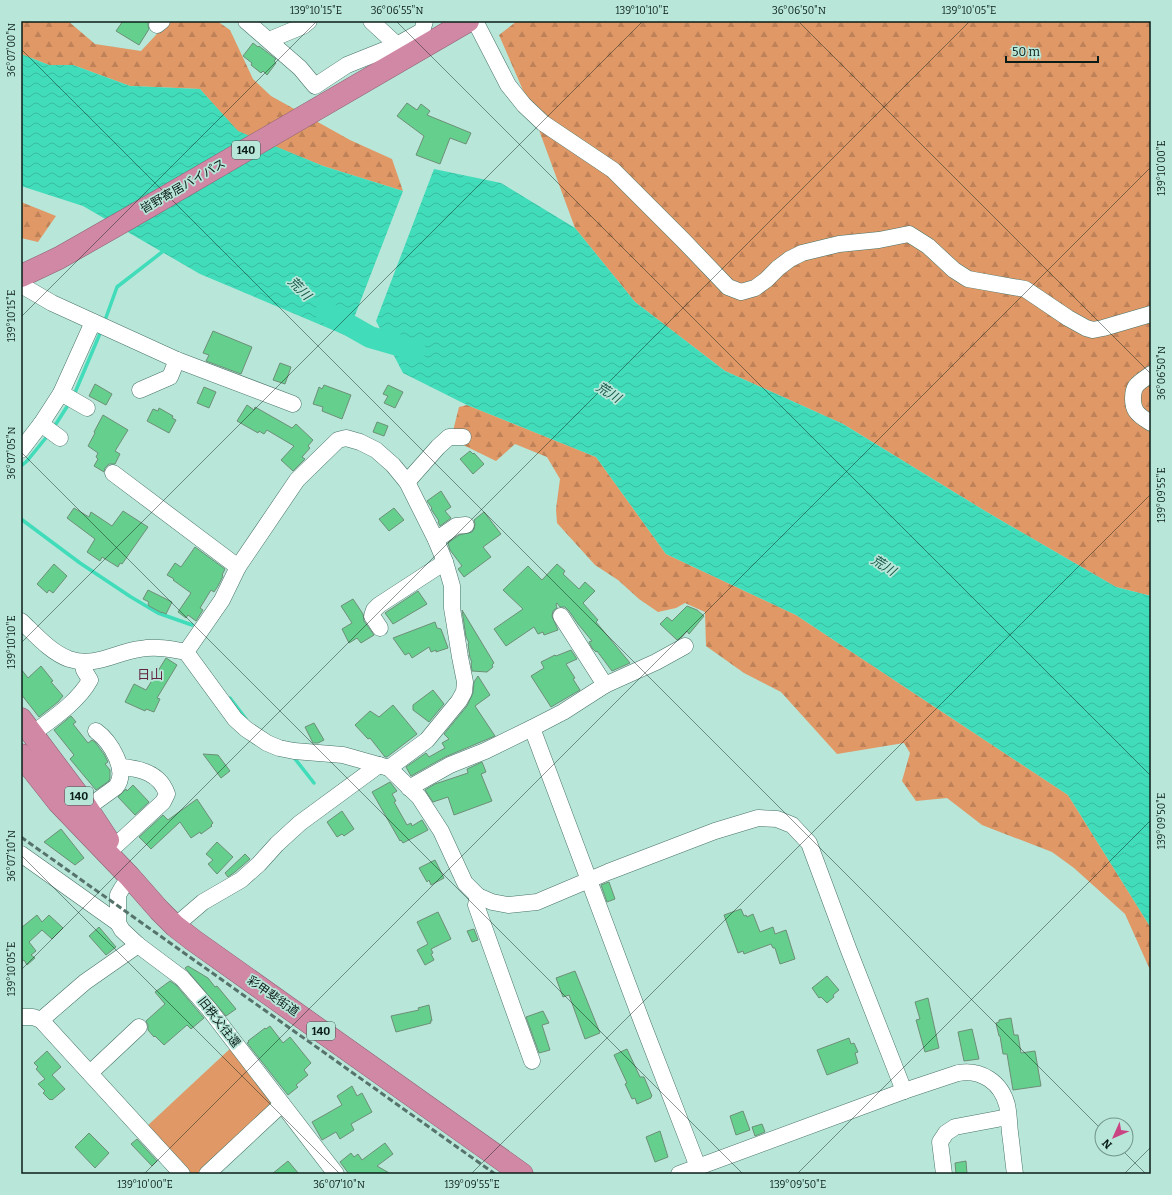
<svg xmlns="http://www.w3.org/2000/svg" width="1172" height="1195" font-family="Bitter,'Noto Sans JP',serif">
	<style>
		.green { fill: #e09866 }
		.forest { fill: url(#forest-firs) }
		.water { fill: url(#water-waves) }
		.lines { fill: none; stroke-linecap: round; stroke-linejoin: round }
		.stream { stroke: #41dcba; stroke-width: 3.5 }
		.river { stroke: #41dcba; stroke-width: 22 }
		.building { fill: #65cf8d; stroke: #6d8f78 }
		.minor-casing { stroke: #477367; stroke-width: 17 }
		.highway-casing { stroke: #8b6273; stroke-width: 23 }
		.minor { stroke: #fff; stroke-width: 16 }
		.highway { stroke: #d088a4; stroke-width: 22 }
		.rail { stroke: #55736a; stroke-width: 3; stroke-dasharray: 6 3; stroke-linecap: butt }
		.ticks { fill: none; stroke: #0a1c17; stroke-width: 1; stroke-opacity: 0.45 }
		.labels { text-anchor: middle; stroke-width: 3.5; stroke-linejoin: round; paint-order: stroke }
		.shield { fill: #b8e6d8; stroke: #3e5951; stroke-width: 1 }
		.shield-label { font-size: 11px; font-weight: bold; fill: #0a1c17 }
		.street-label { font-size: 12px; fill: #0a1c17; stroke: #b8e6d8 }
		.water-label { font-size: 13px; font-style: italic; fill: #165446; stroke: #b8e6d8 }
		.neighbourhood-label { font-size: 13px; fill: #642341; stroke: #b8e6d8 }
		.neatline { fill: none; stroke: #0a1c17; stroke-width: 1.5 }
		.ticks-label { font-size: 10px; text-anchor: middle; fill: #0a1c17 }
	</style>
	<defs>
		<pattern id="forest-firs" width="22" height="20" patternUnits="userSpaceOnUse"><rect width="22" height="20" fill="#e09866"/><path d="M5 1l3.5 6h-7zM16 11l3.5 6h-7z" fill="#bf8258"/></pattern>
		<pattern id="water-waves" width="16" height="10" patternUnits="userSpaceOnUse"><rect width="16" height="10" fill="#41dcba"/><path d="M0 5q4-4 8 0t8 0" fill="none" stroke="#38bc9f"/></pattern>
	</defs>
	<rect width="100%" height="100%" fill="#b8e6d8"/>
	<polygon class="green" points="233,1046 276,1105 201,1174 187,1174 145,1128"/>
	<g class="forest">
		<polygon points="21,21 68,21 95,44 141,51 169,21 217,21 230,30 253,79 271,96 350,140 392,159 403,191 323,166 237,131 200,89 130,86 73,65 49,65 21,54"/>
		<polygon points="517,21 1151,21 1151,596 1116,587 985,511 843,424 725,371 635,302 575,228 532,111 499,35"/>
		<polygon points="21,202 56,216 38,242 21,238"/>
		<polygon points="467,405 596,457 666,554 796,615 1068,795 1151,928 1151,972 1125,914 1074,868 1052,852 982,825 947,798 916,801 902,781 910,753 904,743 837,754 781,692 744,673 706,646 705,612 685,603 676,608 658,612 639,599 618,580 595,565 557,523 556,509 560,479 547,457 515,444 496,461 451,439 459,407"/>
	</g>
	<g class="water">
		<polygon points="21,54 49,65 73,65 130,86 200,89 238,131 323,166 403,191 347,336 200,274 83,206 21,186"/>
		<polygon points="434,169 501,183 575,228 635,302 725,371 843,424 985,511 1116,587 1151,596 1151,928 1068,795 796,615 666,554 596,457 467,405 403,373 376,321"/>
	</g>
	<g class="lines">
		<g class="stream">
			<polyline points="104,323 117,287 166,249"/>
			<polyline points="74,395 101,331"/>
			<polyline points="54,427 70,402"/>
			<polyline points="21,466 27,461 49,434"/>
			<polyline points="21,519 80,563 131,597 158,613 192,625"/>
			<polyline points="230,698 246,719"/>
			<polyline points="292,755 314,783"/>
		</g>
		<polyline class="river" points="326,312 370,337 415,350"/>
	</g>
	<g class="building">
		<polygon points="123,21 148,21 148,26 149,29 139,45 116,31"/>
		<polygon points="253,43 258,47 259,46 276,59 274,61 276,63 267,75 263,71 261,73 251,65 252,63 243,56"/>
		<polygon points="407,103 417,110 421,104 430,111 427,115 471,133 466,144 450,138 440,164 416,155 424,136 397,116"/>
		<polygon points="213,331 252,347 241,374 206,361 209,355 203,353"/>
		<polygon points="280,363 291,367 285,384 273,380"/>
		<polygon points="95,384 112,394 106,405 89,396"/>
		<polygon points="324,385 351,395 342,419 322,411 323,407 313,404 319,387 322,389"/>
		<polygon points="388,385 403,392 395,408 384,403 388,396 383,394"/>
		<polygon points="204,387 216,392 209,408 197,403"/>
		<polygon points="247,405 254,410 255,407 292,428 296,424 313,440 308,446 310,448 302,457 305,459 293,471 281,460 294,446 267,430 264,434 259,431 258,433 237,421"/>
		<polygon points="159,408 173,416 172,418 176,420 169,433 147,421 153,409 158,411"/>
		<polygon points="103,415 128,430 115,451 120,454 115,464 109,464 105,468 104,472 94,466 98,459 96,457 98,453 88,446 95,433 94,432"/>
		<polygon points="377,422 388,426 384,436 373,432"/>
		<polygon points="470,451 473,454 474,453 484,464 473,474 460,459"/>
		<polygon points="441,491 451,507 445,511 451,518 440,526 438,522 439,521 431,509 432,508 427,501"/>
		<polygon points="74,508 89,517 91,512 112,526 123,511 148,527 122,564 120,563 118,567 102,557 100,561 87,552 95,539 67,518"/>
		<polygon points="394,508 404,520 389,531 379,519"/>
		<polygon points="484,512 501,534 483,547 491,557 464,577 458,569 462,566 450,550 448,543 459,535 472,532 474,529 475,524 474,520"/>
		<polygon points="195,547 225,569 222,575 223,576 218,586 214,592 211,590 200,608 203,610 196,621 188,615 186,618 178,612 191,593 173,580 174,579 167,575 175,563 181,567"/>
		<polygon points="54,564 67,576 53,593 49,590 47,593 37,584"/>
		<polygon points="557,564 565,571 563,574 579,589 585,582 595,591 583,603 598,620 596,622 630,663 612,671 597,651 596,652 592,648 589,642 592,641 578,624 569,611 565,607 560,607 557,603 556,604 557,608 553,611 552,616 558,630 544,635 543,632 538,634 534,627 506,646 494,629 523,609 503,590 528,566 542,580"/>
		<polygon points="148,590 172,602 166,614 162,612 162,613 149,606 148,604 149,602 143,599"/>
		<polygon points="418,591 427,604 393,624 385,613"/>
		<polygon points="353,599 363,614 364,621 374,635 361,643 357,638 349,643 342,629 352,623 341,606"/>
		<polygon points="687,606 697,610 704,616 689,634 687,631 682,637 677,640 660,624 667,617 672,621"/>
		<polygon points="462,610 494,663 492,665 493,667 487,672 472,671 471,663 472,662 470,658 468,644 469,643 466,637"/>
		<polygon points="435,622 437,628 441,629 448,648 436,652 436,650 431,652 429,647 412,658 409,653 405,655 393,638"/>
		<polygon points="571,650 577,659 566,664 575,678 573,679 580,690 551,707 531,676 544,668 541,662 555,655 556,656"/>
		<polygon points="166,658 177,665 157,698 160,699 154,712 146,709 145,711 125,702 134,684 146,690"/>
		<polygon points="41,666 53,681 51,682 63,696 58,702 39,717 21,694 21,669 28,678"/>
		<polygon points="478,676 490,695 475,706 495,736 445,757 411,776 406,767 426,753 429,757 445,748 442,743 449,739 444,734 467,706 473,693 474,682"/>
		<polygon points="433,690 444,704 429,722 413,710 413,705"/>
		<polygon points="393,705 417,734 387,757 385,757 370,738 368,739 355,725 370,711 379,717"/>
		<polygon points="71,716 76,722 73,724 88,743 92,740 95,742 104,754 108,762 105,764 110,770 110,778 109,781 96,790 70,759 74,755 54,730"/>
		<polygon points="314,723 324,740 318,743 313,743 305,727"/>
		<polygon points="203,754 218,755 230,771 221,778"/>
		<polygon points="482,762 486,772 481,774 492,801 454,815 448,797 433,802 425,790 435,784 468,773 467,769"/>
		<polygon points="390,782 397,791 392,794 396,801 394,802 407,825 411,823 412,826 422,820 428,830 403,843 401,840 400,841 372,792"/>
		<polygon points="133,785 149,802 135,815 118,797 126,789 127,791"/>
		<polygon points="197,799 213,823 211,825 212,826 201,834 200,832 191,838 180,822 151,849 139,837 163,815 168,820"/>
		<polygon points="342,811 354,829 344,836 342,834 337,837 327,822"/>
		<polygon points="61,829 84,858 75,865 44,842"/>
		<polygon points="217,842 233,857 217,874 208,864 213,860 206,854"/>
		<polygon points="245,854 250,859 235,872 228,877 225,873"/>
		<polygon points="435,860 444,878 431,885 429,880 427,882 419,868"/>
		<polygon points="609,882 615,899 607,902 601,885"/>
		<polygon points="741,909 744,916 746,915 747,917 753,914 760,932 773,927 775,934 786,930 795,959 780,964 775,948 773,948 771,944 744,954 743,951 738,953 724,915"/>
		<polygon points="438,912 451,939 431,949 433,953 431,954 434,960 425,965 417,950 428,944 417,922"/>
		<polygon points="37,915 42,922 49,915 63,928 52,939 42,930 29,942 36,951 31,955 35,958 27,965 24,960 21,962 21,928"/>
		<polygon points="99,927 116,947 106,955 89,936"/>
		<polygon points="474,929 478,940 472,942 467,931"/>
		<polygon points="188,966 208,978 215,987 217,986 236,1009 226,1016 185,968"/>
		<polygon points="575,971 600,1033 585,1039 569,995 563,997 556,978"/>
		<polygon points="827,976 839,990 833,995 834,997 827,1003 821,997 819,998 812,988"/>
		<polygon points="170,981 176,985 204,1018 191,1029 187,1025 164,1045 155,1036 154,1037 148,1030 148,1025 146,1021 165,1004 155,992"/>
		<polygon points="928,998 939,1048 925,1052 916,1020 920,1019 915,1002"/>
		<polygon points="429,1005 432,1021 430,1021 431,1023 396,1032 391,1016 419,1010 418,1008"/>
		<polygon points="543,1011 549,1023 542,1025 550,1050 539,1053 526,1017"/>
		<polygon points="1011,1018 1014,1035 1018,1035 1021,1053 1035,1051 1041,1086 1013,1090 1007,1054 1003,1054 1000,1036 999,1036 996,1023 999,1022 999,1020"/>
		<polygon points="270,1026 283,1043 290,1037 311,1063 304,1070 308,1075 296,1085 298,1087 288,1095 247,1043 249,1042 248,1041 265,1028 266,1029"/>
		<polygon points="972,1029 979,1059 964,1061 958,1032"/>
		<polygon points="849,1038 851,1044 854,1043 858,1052 855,1053 858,1063 827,1075 817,1050"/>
		<polygon points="627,1049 640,1077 644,1077 652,1096 651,1097 651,1098 637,1104 635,1098 632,1099 625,1084 627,1083 614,1055"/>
		<polygon points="47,1051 61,1067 52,1075 65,1089 52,1100 51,1099 50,1100 43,1093 45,1091 38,1084 45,1079 36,1069 38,1067 34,1063"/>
		<polygon points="352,1086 357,1096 362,1093 372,1112 351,1124 354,1130 340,1139 336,1132 322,1140 312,1122 342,1105 337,1096"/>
		<polygon points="743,1111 750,1130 736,1135 730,1116"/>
		<polygon points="762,1124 765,1132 755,1136 752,1127"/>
		<polygon points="660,1131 668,1157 655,1162 646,1137"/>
		<polygon points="89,1133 109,1153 95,1168 75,1147"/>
		<polygon points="137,1139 157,1161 152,1166 131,1144"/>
		<polygon points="385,1143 393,1154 377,1166 391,1174 349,1174 340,1162 351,1153 354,1157 358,1154 362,1160"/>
		<polygon points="288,1161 299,1174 272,1174"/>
		<polygon points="966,1161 967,1174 956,1174 955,1163"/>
	</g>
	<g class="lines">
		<g class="minor-casing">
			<g id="minor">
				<polyline points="246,21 300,68 315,86 347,65 397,45 422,31 425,21"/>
				<polyline points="371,21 397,45"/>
				<polyline points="475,21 508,85 524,105 543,123 613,170 683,240 728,287 741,292 755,288 766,280 778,268 790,259 802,253 839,244 879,240 909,234 928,246 954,270 968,279 1025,289 1068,318 1086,328 1093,330 1103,328 1151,314"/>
				<polyline points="157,25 162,21"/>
				<polyline points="269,40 303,26 309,21"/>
				<polyline points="21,285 52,303 177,360 293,404"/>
				<path d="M1151 374C1146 378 1140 381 1136 386 1132 392 1132 405 1136 411 1139 416 1146 420 1151 423"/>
				<polyline points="140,390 170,377 177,360"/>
				<polyline points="61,393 87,408"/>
				<polyline points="41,424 60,438"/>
				<polyline points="21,450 41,424 61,393 93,322"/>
				<polyline points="113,473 238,567 222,600 186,652"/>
				<polyline points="407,482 438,447 449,437 463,437"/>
				<polyline points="436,540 456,526 466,525"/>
				<polyline points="238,567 297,480 338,440 346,438 360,442 376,450 393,465 407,482 436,540 445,562 452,586 452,608 460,657 465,682 464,692 459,701 427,740 389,768"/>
				<polyline points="561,616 605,685"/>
				<path d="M21 621C35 634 50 652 69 659 96 668 115 652 140 649 156 646 171 649 186 652L235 719 246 729 267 743 279 748 294 751 343 755 389 768 419 797 441 831 465 883 478 896 492 902 508 905 537 902 608 872 715 831 758 818 777 819 792 825 809 843 848 948 904 1091"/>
				<polyline points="380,628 372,616 374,610 379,605 445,562"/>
				<polyline points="532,728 642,1022 698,1167"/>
				<path d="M32 734C52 719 78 702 90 680L84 670 83 662"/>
				<polyline points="409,788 450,765 485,751 532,728 563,712 605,685 656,662 685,646"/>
				<path d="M87 808 116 787C129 771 110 741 96 731"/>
				<path d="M113 848 163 802 167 794C160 773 140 768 120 767"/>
				<polyline points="21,854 118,923"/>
				<polyline points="130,877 122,888 118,895 118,923 122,930 138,945 182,978 209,1009 336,1174"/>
				<polyline points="478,896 476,905 532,1061"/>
				<polyline points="175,926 203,902 241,880 259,864 277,844 300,823 379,765"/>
				<polyline points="21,1017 33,1017 41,1020 85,982 138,945"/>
				<polyline points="41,1020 182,1174"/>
				<polyline points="90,1073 139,1027"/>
				<polyline points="207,1174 282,1104"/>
				<path d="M679 1174 904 1091 958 1073C981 1069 1001 1082 1007 1105 1009 1114 1009 1124 1010 1133 1012 1147 1013 1160 1015 1174"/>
				<polyline points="944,1174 940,1142 946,1133 955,1127 1008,1117"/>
			</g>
		</g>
		<g class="highway-casing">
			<g id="highway">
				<polyline points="21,276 59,258 131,217 468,21"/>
				<polyline points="21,719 81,799 108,840"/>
				<polyline points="21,755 58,802 130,877 159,910 175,926 193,940 522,1174"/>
			</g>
		</g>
		<use href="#minor" class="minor"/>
		<use href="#highway" class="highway"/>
		<polyline class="rail" points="21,837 495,1174"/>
	</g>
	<path class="ticks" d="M396 21 1151 776M798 21 1151 374M21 49 1102 1130M21 317 317 21M21 452 743 1174M21 643 643 21M21 855 340 1174M21 970 970 21M1121 1149 1146 1174M144 1174 1151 167M471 1174 1151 494M797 1174 1151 820M1124 1174 1151 1147"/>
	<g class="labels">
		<g class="shield">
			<rect x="232" y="141" width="28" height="18" rx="3"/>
			<rect x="65" y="787" width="28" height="18" rx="3"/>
			<rect x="307" y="1022" width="28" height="18" rx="3"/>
		</g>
		<g class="shield-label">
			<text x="246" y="154">140</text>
			<text x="79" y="800">140</text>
			<text x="321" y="1035">140</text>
		</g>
		<g class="street-label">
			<text transform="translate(183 186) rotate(-30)" y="4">皆野寄居バイパス</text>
			<text transform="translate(273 996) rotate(35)" y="4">彩甲斐街道</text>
			<text transform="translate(219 1022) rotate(52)" y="4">旧秩父往還</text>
		</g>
		<g class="water-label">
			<text transform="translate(300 288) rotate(45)" y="5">荒川</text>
			<text transform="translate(609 392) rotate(32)" y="5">荒川</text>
			<text transform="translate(884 565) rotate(32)" y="5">荒川</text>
		</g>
		<g class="neighbourhood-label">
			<text x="150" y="679">日山</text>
		</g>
	</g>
	<rect width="1172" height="1195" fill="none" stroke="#b8e6d8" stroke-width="44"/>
	<g transform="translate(1114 1137) rotate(225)"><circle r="19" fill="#b8e6d8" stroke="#72958b"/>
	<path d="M0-3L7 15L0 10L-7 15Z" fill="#ca4484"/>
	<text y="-6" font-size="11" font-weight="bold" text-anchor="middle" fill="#0a1c17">N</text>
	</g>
	<path d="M1006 56v6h92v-6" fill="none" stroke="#0a1c17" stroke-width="2"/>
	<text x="1012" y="56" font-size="12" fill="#0a1c17" stroke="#b8e6d8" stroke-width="3" paint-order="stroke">50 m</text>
	<rect x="22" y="22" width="1128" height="1151" class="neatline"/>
	<g class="ticks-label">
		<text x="316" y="14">139°10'15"E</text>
		<text x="397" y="14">36°06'55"N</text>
		<text x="642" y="14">139°10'10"E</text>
		<text x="799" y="14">36°06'50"N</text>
		<text x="969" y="14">139°10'05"E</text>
		<text transform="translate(11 50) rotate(-90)" y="4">36°07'00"N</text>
		<text transform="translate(1161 168) rotate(-90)" y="4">139°10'00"E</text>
		<text transform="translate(11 316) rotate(-90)" y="4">139°10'15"E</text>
		<text transform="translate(1161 373) rotate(-90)" y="4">36°06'50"N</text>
		<text transform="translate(11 453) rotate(-90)" y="4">36°07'05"N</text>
		<text transform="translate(1161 495) rotate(-90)" y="4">139°09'55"E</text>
		<text transform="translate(11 642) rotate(-90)" y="4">139°10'10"E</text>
		<text transform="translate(1161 821) rotate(-90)" y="4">139°09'50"E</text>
		<text transform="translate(11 856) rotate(-90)" y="4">36°07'10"N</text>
		<text transform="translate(11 969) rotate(-90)" y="4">139°10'05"E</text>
		<text x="145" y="1188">139°10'00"E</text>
		<text x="339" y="1188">36°07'10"N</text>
		<text x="472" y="1188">139°09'55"E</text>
		<text x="798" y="1188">139°09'50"E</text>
	</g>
</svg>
